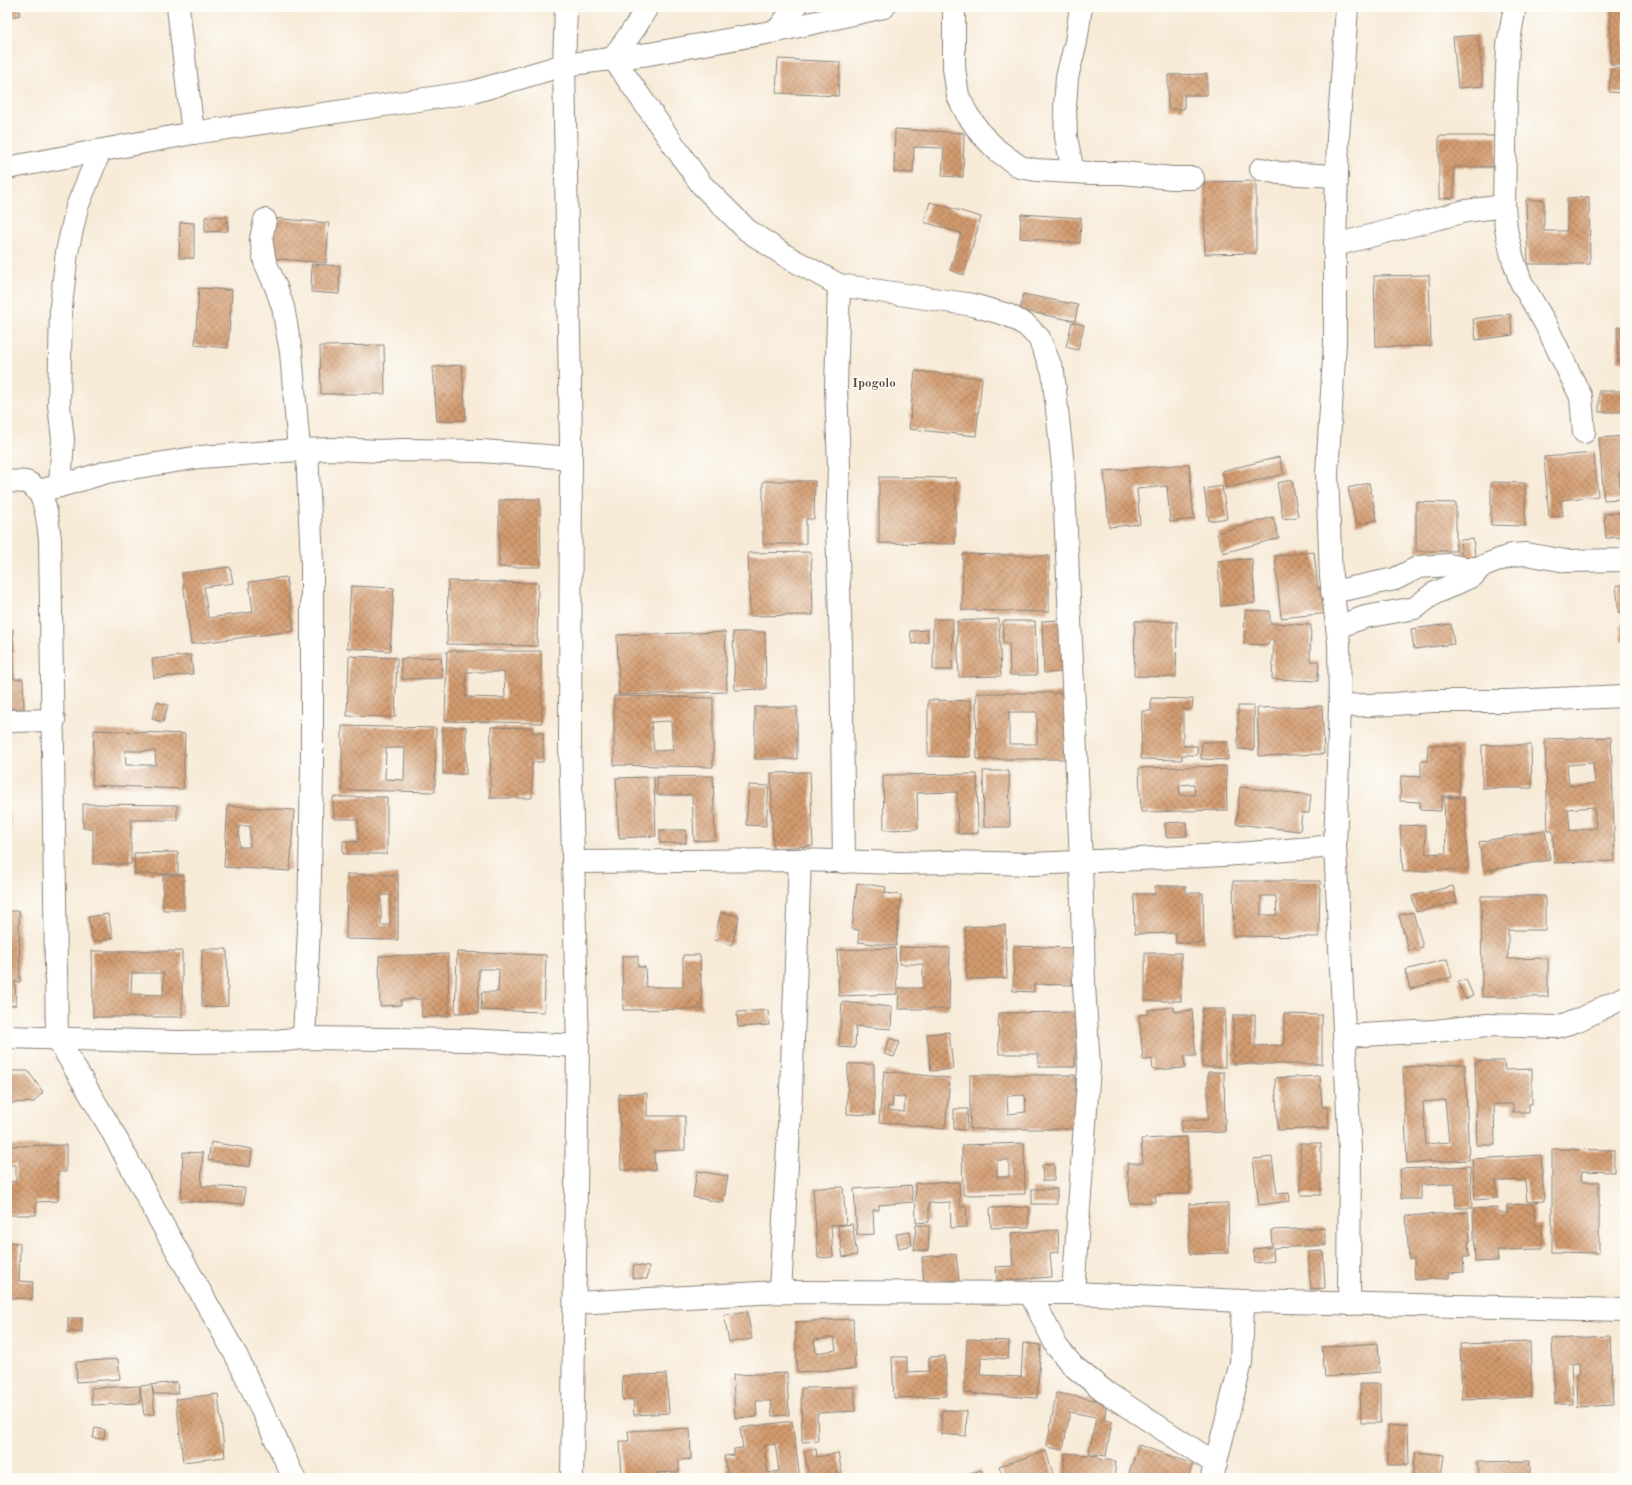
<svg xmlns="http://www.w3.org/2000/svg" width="1632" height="1485" font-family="'Old Standard TT',serif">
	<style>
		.building { fill: url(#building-cross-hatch); fill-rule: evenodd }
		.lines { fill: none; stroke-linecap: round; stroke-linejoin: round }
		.street-casing { stroke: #8a837a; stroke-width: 24 }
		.street { stroke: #fff; stroke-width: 22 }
		.labels { text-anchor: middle; stroke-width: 3; stroke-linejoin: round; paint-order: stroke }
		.quarter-label { font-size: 13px; font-weight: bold; fill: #5c4839; stroke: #fdfcf7 }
	</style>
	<defs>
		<pattern id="building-cross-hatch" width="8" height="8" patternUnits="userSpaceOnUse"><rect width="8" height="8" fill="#d39b6f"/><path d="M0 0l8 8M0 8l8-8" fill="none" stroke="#aa7e5a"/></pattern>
	</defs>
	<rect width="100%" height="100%" fill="#fdfcf7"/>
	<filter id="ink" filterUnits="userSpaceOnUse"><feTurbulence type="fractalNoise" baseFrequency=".025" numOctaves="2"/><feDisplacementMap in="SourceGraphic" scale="8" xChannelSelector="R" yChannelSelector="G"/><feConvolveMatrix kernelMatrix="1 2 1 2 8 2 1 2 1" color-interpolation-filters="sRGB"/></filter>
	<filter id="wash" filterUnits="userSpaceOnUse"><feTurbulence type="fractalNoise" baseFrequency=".012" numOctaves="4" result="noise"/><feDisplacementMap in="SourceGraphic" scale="16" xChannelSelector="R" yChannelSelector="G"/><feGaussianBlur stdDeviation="0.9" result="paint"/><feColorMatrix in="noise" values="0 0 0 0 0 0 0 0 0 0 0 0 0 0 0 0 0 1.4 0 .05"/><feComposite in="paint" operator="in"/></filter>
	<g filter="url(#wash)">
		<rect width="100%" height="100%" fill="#f7ead7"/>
		<g id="blocks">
			<g class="building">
				<polygon points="7,7 18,7 20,15 7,18"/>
				<polygon points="1610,7 1625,7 1625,65 1611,65"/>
				<polygon points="1478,35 1483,86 1458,88 1453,37"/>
				<polygon points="778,59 840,62 838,96 776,93"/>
				<polygon points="1625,68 1625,82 1624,82 1623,93 1609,92 1611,69"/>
				<polygon points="1207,74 1207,95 1184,95 1184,109 1168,109 1168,75"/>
				<polygon points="895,129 964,133 963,177 942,176 944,148 914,147 913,173 894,172"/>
				<polygon points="1439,136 1497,136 1497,167 1454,167 1454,198 1439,199"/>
				<polygon points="1256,181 1256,253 1205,254 1204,182"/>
				<polygon points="1589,197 1590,264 1528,264 1526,200 1544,200 1544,231 1567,231 1567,198"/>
				<polygon points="930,202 981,217 964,275 950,270 961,233 924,222"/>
				<polygon points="1021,214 1081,218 1080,243 1020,238"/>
				<polygon points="227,216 228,231 205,232 205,217"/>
				<polygon points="272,218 329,223 326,263 269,258"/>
				<polygon points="180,222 194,223 194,258 179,258"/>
				<polygon points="312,264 340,266 339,294 311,292"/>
				<polygon points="1429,275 1431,346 1376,347 1374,276"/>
				<polygon points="199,288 232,290 228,348 195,345"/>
				<polygon points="1023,294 1078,305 1075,321 1020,310"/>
				<polygon points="1510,314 1513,335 1476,340 1473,319"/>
				<polygon points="1072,322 1084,325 1078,350 1066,347"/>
				<polygon points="1617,327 1625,327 1625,361 1618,361"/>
				<polygon points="384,345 385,394 321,394 320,346"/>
				<polygon points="462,365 466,420 437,421 433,367"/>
				<polygon points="915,371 982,378 976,436 909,429"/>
				<rect x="1599" y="391" width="26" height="21"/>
				<polygon points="1625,436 1625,472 1619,472 1621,499 1604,500 1599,438"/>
				<polygon points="1594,453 1598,496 1561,500 1563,516 1549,517 1544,457"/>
				<polygon points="1279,457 1284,474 1226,488 1222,471"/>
				<polygon points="1189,464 1194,519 1170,522 1167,486 1137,489 1140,524 1109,527 1104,471"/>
				<polygon points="879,477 956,478 955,544 879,543"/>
				<polygon points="1292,480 1298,517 1283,519 1277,483"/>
				<polygon points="763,481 815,481 814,519 806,519 806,544 763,544"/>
				<polygon points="1491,482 1525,483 1525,526 1491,525"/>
				<polygon points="1369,483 1377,520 1356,525 1348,488"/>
				<polygon points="1222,486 1227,518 1209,521 1204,489"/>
				<polygon points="540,499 541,567 499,567 499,500"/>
				<polygon points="1416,502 1456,503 1456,551 1416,551"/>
				<polygon points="1625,512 1625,537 1606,538 1604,514"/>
				<polygon points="1273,517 1279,538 1223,553 1217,533"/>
				<polygon points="1473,539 1476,563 1463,564 1460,540"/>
				<polygon points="811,552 813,615 750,616 748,553"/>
				<polygon points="1314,552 1318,589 1326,588 1329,613 1281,618 1275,556"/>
				<polygon points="963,554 1049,556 1049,612 962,610"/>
				<polygon points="1252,559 1255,603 1221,606 1218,561"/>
				<polygon points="230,567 233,583 204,587 208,618 253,612 249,582 286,577 294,631 191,644 182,573"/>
				<polygon points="448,581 538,583 537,646 447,644"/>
				<polygon points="1625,584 1625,612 1619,613 1616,586"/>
				<polygon points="351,586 394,588 390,651 347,648"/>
				<polygon points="1245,610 1270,611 1270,623 1311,625 1310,661 1319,661 1318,681 1272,679 1274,640 1269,640 1268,645 1244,644"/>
				<polygon points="933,619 953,619 952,670 933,670"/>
				<polygon points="999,619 1001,676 959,677 957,621"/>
				<polygon points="1062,620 1065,672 1044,673 1042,621"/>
				<polygon points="1003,621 1035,621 1037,675 1010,675 1009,643 1003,643"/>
				<polygon points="1135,621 1177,622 1176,677 1134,676"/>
				<polygon points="1451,624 1454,644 1414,649 1411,629"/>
				<polygon points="1625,625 1625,640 1621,640 1620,626"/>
				<polygon points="13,629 14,679 23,679 24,709 7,709 7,630"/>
				<polygon points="927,630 928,642 912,644 910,631"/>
				<polygon points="725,632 727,692 619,695 617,635"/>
				<polygon points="733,632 765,632 766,689 735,690"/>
				<path d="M447 651H541L542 723 445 721ZM466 672H504L505 698 466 697Z"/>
				<polygon points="191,655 193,674 154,678 152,659"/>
				<polygon points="349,656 397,658 395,717 347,716"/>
				<polygon points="441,657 442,678 402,679 401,659"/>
				<path d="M976 693H1068L1069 759H977ZM1009 712H1037V744H1009Z"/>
				<path d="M614 696 713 698V767L614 765ZM671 721 673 750 654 751 651 722Z"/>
				<polygon points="1151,698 1193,699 1192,709 1183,709 1183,746 1197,746 1197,755 1182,755 1182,760 1141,759 1142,711 1151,711"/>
				<polygon points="928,700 971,701 970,757 928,756"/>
				<polygon points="157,702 168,705 163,722 152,719"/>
				<polygon points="1238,706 1254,706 1254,750 1238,749"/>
				<polygon points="1322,706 1324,754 1259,756 1257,708"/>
				<rect x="755" y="707" width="42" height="52"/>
				<path d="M342 726 436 728 435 792 342 790ZM386 748H405L404 780 385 779Z"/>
				<rect x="443" y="727" width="23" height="47"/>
				<polygon points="491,727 533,728 532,733 543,733 543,762 532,762 532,798 490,798"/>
				<path d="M94 730 185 734 183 789 92 785ZM125 751H155L156 765H126Z"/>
				<path d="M1611 737 1615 861 1554 863 1553 831H1548L1545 739ZM1593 763 1595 784 1569 786 1567 765ZM1594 807 1596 828 1570 831 1568 809Z"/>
				<polygon points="1202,742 1228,742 1228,760 1201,759"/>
				<polygon points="1428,745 1461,746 1459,796 1442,796 1441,811 1420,810 1420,802 1400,801 1401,776 1421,777 1421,761 1427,761"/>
				<polygon points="1482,745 1531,745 1532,788 1482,788"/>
				<path d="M1226 766 1227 810 1141 812 1139 768ZM1194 784 1195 795H1180L1179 785Z"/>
				<polygon points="983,771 1009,771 1010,827 984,827"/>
				<polygon points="810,772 813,846 773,848 771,773"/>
				<polygon points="977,774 978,833 958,834 957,792 917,793 918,829 884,830 883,775"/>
				<polygon points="713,776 715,840 694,841 692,795 657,795 657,777"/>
				<polygon points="654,777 656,836 619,838 616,778"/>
				<polygon points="749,785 769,786 766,826 746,825"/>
				<polygon points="1240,787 1311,795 1309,813 1302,813 1300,831 1236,824"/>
				<polygon points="333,797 387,797 387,854 343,854 343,841 358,842 358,819 334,819"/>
				<polygon points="1464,797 1468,869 1403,872 1400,826 1425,825 1426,854 1446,853 1444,798"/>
				<polygon points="83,804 177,805 177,820 131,820 131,864 93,864 93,828 83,828"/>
				<path d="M228 806 294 810 290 871 224 867ZM239 826H250V847H239Z"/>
				<polygon points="7,814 10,814 9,858 7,858"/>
				<polygon points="1186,822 1187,836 1166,837 1165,823"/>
				<rect x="660" y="830" width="26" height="13"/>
				<polygon points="1545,830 1550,860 1484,871 1479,842"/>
				<polygon points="178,852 178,874 135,874 134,853"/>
				<path d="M347 874 398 875V940L346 939ZM381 895H390V925H381Z"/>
				<rect x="163" y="875" width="21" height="35"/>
				<path d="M1233 881H1320L1319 937 1234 936ZM1261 896H1276L1277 915H1261Z"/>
				<polygon points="857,883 886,887 885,893 901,895 896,946 858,942 859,930 852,929"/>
				<polygon points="1155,886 1186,886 1186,893 1203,893 1204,943 1176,943 1176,933 1135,934 1134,894 1155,894"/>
				<polygon points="1453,886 1457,902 1416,912 1412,896"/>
				<polygon points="1481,896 1545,896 1545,930 1508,930 1508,959 1548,958 1548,997 1482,997"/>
				<polygon points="7,911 19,911 20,982 15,982 16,1005 7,1006"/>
				<polygon points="721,912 739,916 732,945 714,940"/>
				<polygon points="1413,912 1423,947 1409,951 1399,915"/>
				<polygon points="108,914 113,938 93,942 88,917"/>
				<polygon points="1005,925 1007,978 967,979 965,927"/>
				<polygon points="1014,946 1073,948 1072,985 1034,984 1034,992 1013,991"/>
				<polygon points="900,947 950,948 949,1009 898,1009 899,988 923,988 923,964 899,964"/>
				<polygon points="895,948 897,994 839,996 837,950"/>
				<polygon points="202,949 227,949 228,1006 202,1007"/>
				<path d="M92 951H182V1017H93ZM132 973H164L163 995 131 994Z"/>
				<polygon points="457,952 546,955 544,1012 481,1010 482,992 498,992 499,969 479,969 478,1013 455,1013"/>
				<rect x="1145" y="953" width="36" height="48"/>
				<polygon points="448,954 449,1016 422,1017 421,999 401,1000 401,1005 380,1006 379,956"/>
				<polygon points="683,955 700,955 702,1009 623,1010 622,956 638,956 638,967 645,967 646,987 683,987"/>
				<polygon points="1447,959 1452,977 1410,989 1405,970"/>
				<polygon points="1466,979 1473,996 1465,999 1458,982"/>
				<polygon points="842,1002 892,1007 891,1029 856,1026 855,1048 839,1047"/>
				<polygon points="1174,1007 1175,1012 1192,1010 1196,1056 1184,1056 1185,1068 1153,1070 1152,1059 1143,1060 1139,1015 1149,1014 1148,1010"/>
				<rect x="1202" y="1009" width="23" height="58"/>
				<polygon points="768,1010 769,1025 738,1027 737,1012"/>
				<polygon points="1075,1012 1075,1067 1039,1067 1038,1054 999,1054 998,1013"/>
				<polygon points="1284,1014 1322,1015 1322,1064 1233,1064 1233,1015 1255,1015 1255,1046 1284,1045"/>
				<polygon points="949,1032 953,1069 931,1071 927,1034"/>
				<polygon points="890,1038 900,1042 894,1057 884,1054"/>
				<polygon points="1475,1061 1504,1061 1505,1070 1532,1069 1532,1104 1529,1104 1529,1112 1513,1112 1513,1104 1494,1104 1495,1145 1477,1145"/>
				<polygon points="848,1064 874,1064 874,1115 847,1114"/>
				<path d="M1465 1064 1469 1160 1407 1163 1403 1067ZM1445 1100 1449 1142 1426 1144 1423 1102Z"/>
				<polygon points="7,1071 28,1071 43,1092 34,1102 7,1103"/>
				<path d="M884 1071 950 1078 945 1129 879 1122ZM893 1096 905 1097 904 1112 888 1110V1106L892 1107Z"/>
				<polygon points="1208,1072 1224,1072 1225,1132 1181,1133 1181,1120 1208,1120"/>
				<path d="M970 1075H1075L1076 1129H970ZM1025 1095 1026 1112 1008 1114 1007 1096Z"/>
				<polygon points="1320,1076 1322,1107 1328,1107 1329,1128 1278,1130 1275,1078"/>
				<polygon points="647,1093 647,1116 685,1116 685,1150 654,1151 655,1170 621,1170 619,1094"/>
				<polygon points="954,1109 968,1109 967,1130 954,1129"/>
				<polygon points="1187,1137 1190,1193 1155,1195 1156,1202 1130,1203 1127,1163 1143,1163 1141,1139"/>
				<polygon points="211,1142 252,1149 250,1167 208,1160"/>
				<path d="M1024 1143 1025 1194 963 1195 962 1145ZM997 1160H1009V1177H997Z"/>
				<polygon points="1300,1143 1321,1143 1321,1195 1301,1195"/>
				<polygon points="66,1145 66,1172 58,1172 58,1201 36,1202 36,1215 7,1215 7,1182 16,1181 16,1165 9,1165 9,1146"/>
				<polygon points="1552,1149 1614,1150 1614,1172 1582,1171 1581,1182 1599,1182 1599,1253 1552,1252"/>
				<polygon points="183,1152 203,1153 201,1186 245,1188 244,1204 181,1201"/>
				<polygon points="1541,1155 1544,1201 1527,1202 1525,1180 1496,1181 1498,1198 1475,1200 1472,1159"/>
				<polygon points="1272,1157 1277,1194 1289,1193 1290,1201 1259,1205 1253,1159"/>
				<polygon points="1054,1164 1054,1181 1043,1181 1042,1165"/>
				<polygon points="1470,1166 1472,1208 1456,1208 1455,1184 1421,1185 1421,1199 1401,1199 1400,1169"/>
				<polygon points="697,1171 728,1176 723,1203 693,1197"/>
				<polygon points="959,1182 960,1207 966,1206 967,1227 951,1228 950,1202 929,1203 929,1222 916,1223 915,1183"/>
				<polygon points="911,1185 913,1202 879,1205 879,1210 873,1210 874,1234 857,1235 854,1189"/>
				<polygon points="843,1187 846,1224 831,1225 833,1257 818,1258 813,1188"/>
				<rect x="1032" y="1189" width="25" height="15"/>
				<polygon points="1228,1203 1229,1253 1190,1254 1189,1204"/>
				<polygon points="1534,1204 1535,1225 1542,1225 1543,1249 1497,1250 1498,1261 1475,1262 1473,1209 1498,1208 1498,1213 1507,1213 1507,1205"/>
				<polygon points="1029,1207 1029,1227 991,1228 990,1208"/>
				<polygon points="1468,1212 1470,1242 1468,1242 1469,1257 1463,1257 1464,1272 1449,1273 1449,1278 1415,1280 1414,1259 1409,1259 1406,1216"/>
				<polygon points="852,1224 857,1255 843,1257 838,1226"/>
				<polygon points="916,1225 929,1226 928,1251 914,1250"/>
				<polygon points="1324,1228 1326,1245 1273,1248 1274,1261 1255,1263 1253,1249 1272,1247 1271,1230"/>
				<polygon points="1058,1230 1059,1252 1050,1253 1052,1277 997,1281 996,1267 1013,1266 1011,1233"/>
				<polygon points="910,1232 912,1245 899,1248 896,1234"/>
				<polygon points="7,1242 20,1243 19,1281 33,1282 32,1299 7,1298"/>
				<polygon points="1323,1251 1325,1288 1311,1289 1308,1252"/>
				<polygon points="956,1254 959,1280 924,1283 922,1257"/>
				<polygon points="634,1265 649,1267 647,1279 632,1278"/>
				<polygon points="747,1311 752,1339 729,1342 724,1315"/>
				<rect x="68" y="1318" width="14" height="14"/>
				<path d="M853 1319 855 1369 797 1372 795 1322ZM834 1337 836 1350 816 1353 814 1340Z"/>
				<polygon points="1610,1336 1613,1405 1578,1407 1577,1374 1580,1374 1579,1364 1571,1365 1573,1404 1555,1404 1552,1339"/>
				<polygon points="967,1339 1009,1341 1008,1359 981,1357 980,1375 1021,1377 1023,1343 1041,1345 1037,1398 964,1393"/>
				<polygon points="1530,1342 1532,1397 1462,1399 1460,1344"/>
				<polygon points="1378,1343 1380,1372 1325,1377 1322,1347"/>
				<polygon points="945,1356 947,1396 894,1398 892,1357 907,1357 907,1372 929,1371 929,1357"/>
				<polygon points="118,1359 120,1379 77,1382 76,1362"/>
				<polygon points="787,1373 789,1415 772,1416 771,1401 756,1401 757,1417 735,1418 733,1375"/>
				<polygon points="666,1374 669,1413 634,1415 633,1399 623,1400 622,1376"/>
				<polygon points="177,1382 178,1394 154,1394 152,1386 155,1414 144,1415 140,1386"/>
				<polygon points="1360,1384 1380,1384 1380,1423 1361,1423"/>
				<polygon points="140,1386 140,1403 92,1405 91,1388"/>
				<polygon points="855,1387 855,1411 817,1413 818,1441 802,1442 801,1388"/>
				<polygon points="1056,1393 1107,1402 1104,1420 1112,1421 1106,1456 1089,1453 1096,1417 1070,1412 1063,1450 1047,1447"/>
				<polygon points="218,1394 225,1457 183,1462 176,1399"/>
				<polygon points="942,1410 967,1411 966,1436 941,1434"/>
				<path d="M792 1421 800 1478H728L724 1456 734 1455V1449L743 1448 740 1428ZM775 1444 779 1471 768 1473 764 1446Z"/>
				<polygon points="1408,1425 1409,1465 1388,1465 1388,1426"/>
				<polygon points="95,1428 105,1430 104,1439 93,1438"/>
				<polygon points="690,1428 691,1459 679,1460 679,1472 656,1473 656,1477 622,1478 620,1441 629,1441 628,1431"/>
				<polygon points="1139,1445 1193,1464 1188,1478 1127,1478"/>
				<polygon points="816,1449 817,1457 838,1453 843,1478 809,1478 804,1451"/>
				<polygon points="1046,1451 1054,1478 1003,1478 999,1466"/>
				<polygon points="1416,1452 1444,1455 1441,1478 1412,1478"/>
				<polygon points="1065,1453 1098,1456 1098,1459 1116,1461 1114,1478 1063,1478"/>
				<polygon points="1530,1461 1530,1478 1478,1478 1477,1462"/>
				<polygon points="981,1470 984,1478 956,1478"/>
			</g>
		</g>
	</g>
	<g filter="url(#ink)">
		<use href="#blocks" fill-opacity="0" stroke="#8a837a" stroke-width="1"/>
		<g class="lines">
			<g class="street-casing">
				<g id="street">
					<polyline points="178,7 193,133"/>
					<polyline points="566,7 564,65 571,442 570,744 578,1046 572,1478"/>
					<polyline points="647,7 636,26 613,58 701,184 747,230 786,256 839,285 973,305 1008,315 1026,325 1039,338 1053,372 1063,466 1081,861 1084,985 1089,1067 1073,1293"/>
					<polyline points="954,7 954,68 958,96 967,114 981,134 998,151 1020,167 1036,170 1091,173 1123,173 1172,178 1193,178"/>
					<polyline points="1347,7 1338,137 1335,245 1335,342 1327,473 1331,577 1339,643 1340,706 1335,846 1350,1152 1349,1304"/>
					<polyline points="1515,7 1508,45 1506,92 1504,206 1506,229 1512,256 1521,282 1545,323 1581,397 1584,432"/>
					<polyline points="777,31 795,7"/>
					<polyline points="7,168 193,133 473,92 564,65 649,54 777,31 884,7"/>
					<polyline points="1261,169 1279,173 1337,176"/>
					<polyline points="1073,172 1066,137 1065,107 1067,77 1076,42 1081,7"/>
					<polyline points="265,220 261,239 265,262 276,287 283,307 291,352 299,450"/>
					<polyline points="1335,245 1466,211 1504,206"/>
					<polyline points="839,285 836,387 839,466 837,529 841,646 844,862"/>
					<path d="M7 481C13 482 21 481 26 482 47 490 47 520 50 539L57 1038 112 1131 157 1215 237 1357 294 1478"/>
					<polyline points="60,486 63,439 59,405 61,307 67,252 77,207 100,151"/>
					<polyline points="38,491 60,486 107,472 200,457 299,450 335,449 380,451 402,450 482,451 571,458"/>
					<polyline points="1332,592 1395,579 1419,567 1449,565 1464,568 1478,568 1512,555 1526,554 1566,561 1625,560"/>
					<polyline points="1337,627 1365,617 1415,608 1433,594 1474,575 1480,567"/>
					<polyline points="1340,706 1395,704 1431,701 1506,701 1625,696"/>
					<polyline points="7,721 54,720"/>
					<polyline points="574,862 800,860 900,863 947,862 1033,864 1224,855 1335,846"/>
					<polyline points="1344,1036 1435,1031 1487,1025 1556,1027 1576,1021 1625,997"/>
					<polyline points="7,1037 177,1042 275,1041 304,1038 468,1040 578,1046"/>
					<polyline points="304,1038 309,927 312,768 312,562 307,450"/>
					<polyline points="780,1292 791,1091 800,860"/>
					<polyline points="1030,1293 1057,1347 1073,1366 1107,1393 1216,1464"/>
					<polyline points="575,1303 780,1292 1073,1293 1243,1301 1625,1310"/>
					<polyline points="1212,1477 1241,1363 1243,1301"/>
				</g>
			</g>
			<use href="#street" class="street"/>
		</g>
	</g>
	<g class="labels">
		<g class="quarter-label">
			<text x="874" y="387">Ipogolo</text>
		</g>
	</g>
	<rect width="1632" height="1485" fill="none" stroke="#fdfcf7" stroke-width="24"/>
</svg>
